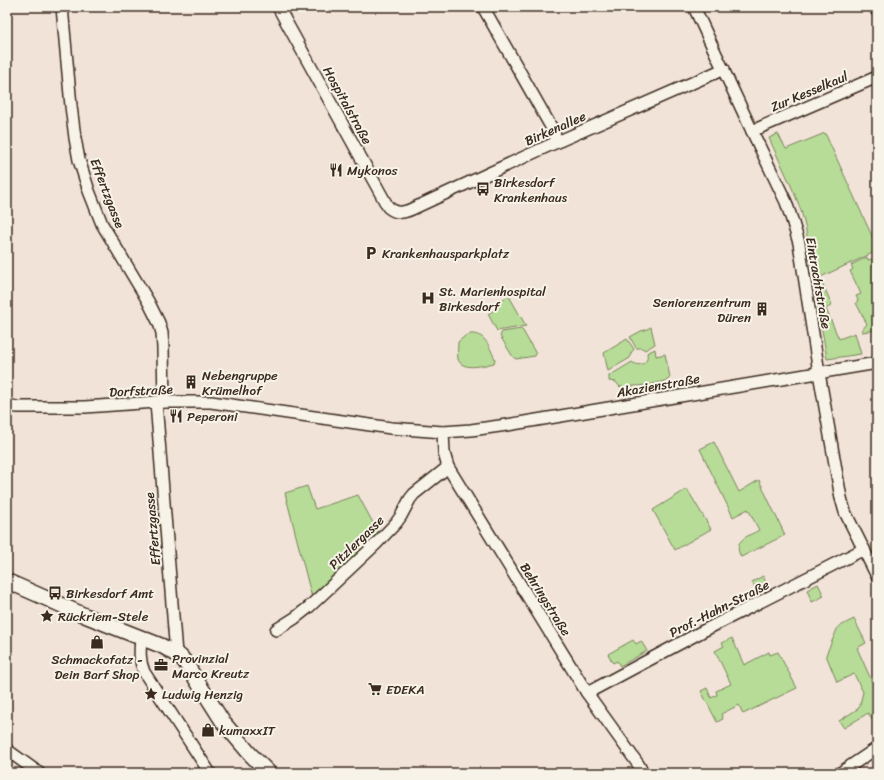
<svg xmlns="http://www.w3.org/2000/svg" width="884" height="780" font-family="Sriracha,sans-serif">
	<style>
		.green { fill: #b6dc97; stroke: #78835a }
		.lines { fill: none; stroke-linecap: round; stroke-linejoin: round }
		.minor-casing { stroke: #3b2a1e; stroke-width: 14 }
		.tertiary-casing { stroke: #3b2a1e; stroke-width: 17 }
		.minor { stroke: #f7f3e8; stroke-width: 11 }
		.tertiary { stroke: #f7f3e8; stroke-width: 14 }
		.labels { text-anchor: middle; stroke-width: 4; stroke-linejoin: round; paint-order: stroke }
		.street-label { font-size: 13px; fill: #3b2a1e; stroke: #f7f3e8 }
		.poi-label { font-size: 13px; fill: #3b2a1e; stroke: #f7f3e8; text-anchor: start }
	</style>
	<rect width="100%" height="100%" fill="#f2e3d9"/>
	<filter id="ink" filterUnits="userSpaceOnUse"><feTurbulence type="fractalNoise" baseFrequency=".025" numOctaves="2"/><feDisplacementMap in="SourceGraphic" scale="8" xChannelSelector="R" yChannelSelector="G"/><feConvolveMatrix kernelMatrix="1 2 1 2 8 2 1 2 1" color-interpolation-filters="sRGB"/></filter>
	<g filter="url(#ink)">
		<g class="green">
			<path d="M825 133 877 247V251L814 280C810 257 808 233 801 211 793 187 779 161 769 138L778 134 786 149Z"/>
			<polygon points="867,257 868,260 872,259 877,288 877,330 862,332 862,330 867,324 856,303 858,300 856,296 861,294 850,271 853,269 851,265"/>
			<polygon points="821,280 832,305 826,309 839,339 855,333 861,354 827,359 814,284"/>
			<polygon points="509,296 526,326 497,331 488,314 499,307 503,299"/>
			<polygon points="651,327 655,344 645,350 642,348 636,348 630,337 643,330 643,331"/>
			<polygon points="521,329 523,331 536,354 535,356 516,359 513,357 500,336 502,332"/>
			<path d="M470 334C486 333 489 347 495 359L494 363C485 365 462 372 458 359 457 354 458 347 458 342L465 336Z"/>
			<polygon points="627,339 634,349 631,353 630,358 608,371 604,353"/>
			<path d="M655 349 656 356 665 354 670 377 668 380 649 385 620 387 616 382 609 381V376L632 362C640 368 649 363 647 353Z"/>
			<path d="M714 442 739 492 759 480 785 535 741 557C732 540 747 537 759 530L748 509 733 517 700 449Z"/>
			<polygon points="307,486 315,509 358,495 379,534 312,598 285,493"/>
			<polygon points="687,489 711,529 675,550 653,510"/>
			<polygon points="763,576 769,589 759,594 752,582"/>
			<polygon points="818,584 824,596 812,602 807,590"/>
			<polygon points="854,619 866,643 857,648 877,693 877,727 868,713 844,728 839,721 859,708 863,692 854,674 837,682 826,655 838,627"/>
			<polygon points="732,638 744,665 769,652 770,655 778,652 797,688 743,714 739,705 721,714 723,719 717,722 701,691 707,688 711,698 717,695 716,691 731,684 715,651 724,646 722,643"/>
			<polygon points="633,640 636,644 641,641 647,651 620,666 617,661 613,663 608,654"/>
		</g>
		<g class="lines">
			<g class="minor-casing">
				<g id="minor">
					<polyline points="62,7 71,106 75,138 79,160 89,191 102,224 148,301 159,323 162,333 163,348 164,402"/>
					<path d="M278 7 388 207C396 214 403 213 412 209L548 146 724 69"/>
					<polyline points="483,7 550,125 558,142"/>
					<polyline points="694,7 752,131 786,202 792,220 799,243 819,373 841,498 845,512 877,576"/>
					<polyline points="875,7 877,11"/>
					<polyline points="752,131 877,77"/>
					<polyline points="156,402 176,654"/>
					<polyline points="7,405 17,407 85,407 156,402 211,402 391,428 443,432 471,430 507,425 877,363"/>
					<polyline points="443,432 444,453 448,467 587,693 638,764 643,773"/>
					<polyline points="276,630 295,618 309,607 376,544 396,523 401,516 410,499 414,494 448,467"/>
					<path d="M141 638C140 650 139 660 144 672L210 773"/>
					<polyline points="587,693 703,631 864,549"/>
					<polyline points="7,750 39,773"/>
					<polyline points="840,773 877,748"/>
				</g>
			</g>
			<g class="tertiary-casing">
				<polyline id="tertiary" points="7,581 86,616 162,646 176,654 180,656 185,662 223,722 250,754 269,773"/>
			</g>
			<use href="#minor" class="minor"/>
			<use href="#tertiary" class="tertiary"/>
		</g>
	</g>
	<defs>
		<g id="restaurant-bare" transform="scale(1.08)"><path d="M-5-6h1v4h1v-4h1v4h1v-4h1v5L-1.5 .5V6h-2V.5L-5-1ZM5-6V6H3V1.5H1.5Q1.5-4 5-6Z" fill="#3b2a1e" stroke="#f7f3e8" stroke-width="2.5" paint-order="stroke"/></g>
		<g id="bus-bare" transform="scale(1.08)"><path d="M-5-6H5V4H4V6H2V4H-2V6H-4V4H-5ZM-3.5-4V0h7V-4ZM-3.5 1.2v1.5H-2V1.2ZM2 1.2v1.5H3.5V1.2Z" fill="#3b2a1e" stroke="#f7f3e8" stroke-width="2.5" paint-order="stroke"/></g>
		<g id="parking-bare" transform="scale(1.08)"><path d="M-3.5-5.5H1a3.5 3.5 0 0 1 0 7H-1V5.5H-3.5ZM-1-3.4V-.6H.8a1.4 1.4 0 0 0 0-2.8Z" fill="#3b2a1e" stroke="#f7f3e8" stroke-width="2.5" paint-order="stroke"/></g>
		<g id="hospital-bare" transform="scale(1.08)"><path d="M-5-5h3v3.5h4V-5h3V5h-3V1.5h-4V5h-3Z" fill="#3b2a1e" stroke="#f7f3e8" stroke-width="2.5" paint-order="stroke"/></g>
		<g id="building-bare" transform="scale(1.08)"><path d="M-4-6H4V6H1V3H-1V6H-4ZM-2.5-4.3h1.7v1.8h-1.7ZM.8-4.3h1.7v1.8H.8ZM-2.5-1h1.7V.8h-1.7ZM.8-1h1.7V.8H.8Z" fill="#3b2a1e" stroke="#f7f3e8" stroke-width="2.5" paint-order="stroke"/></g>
		<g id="sight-bare" transform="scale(1.08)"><path d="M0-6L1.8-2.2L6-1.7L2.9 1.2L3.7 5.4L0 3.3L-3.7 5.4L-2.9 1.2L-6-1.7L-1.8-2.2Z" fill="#3b2a1e" stroke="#f7f3e8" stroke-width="2.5" paint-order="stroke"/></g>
		<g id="shop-bare" transform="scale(1.08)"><path d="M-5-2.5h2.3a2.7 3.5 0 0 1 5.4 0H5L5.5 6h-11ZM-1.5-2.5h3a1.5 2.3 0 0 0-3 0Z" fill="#3b2a1e" stroke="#f7f3e8" stroke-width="2.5" paint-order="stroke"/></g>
		<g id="office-bare" transform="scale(1.08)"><path d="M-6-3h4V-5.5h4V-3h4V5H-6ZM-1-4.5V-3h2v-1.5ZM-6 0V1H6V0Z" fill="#3b2a1e" stroke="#f7f3e8" stroke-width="2.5" paint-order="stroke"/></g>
		<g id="supermarket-bare" transform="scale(1.08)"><path d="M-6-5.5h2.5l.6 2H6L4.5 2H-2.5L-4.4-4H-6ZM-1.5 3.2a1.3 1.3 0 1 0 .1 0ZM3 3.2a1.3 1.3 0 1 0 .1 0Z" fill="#3b2a1e" stroke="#f7f3e8" stroke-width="2.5" paint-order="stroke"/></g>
	</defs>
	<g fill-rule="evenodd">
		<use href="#restaurant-bare" x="336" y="170"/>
		<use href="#bus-bare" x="483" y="189"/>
		<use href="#parking-bare" x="371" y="253"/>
		<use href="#hospital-bare" x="428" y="298"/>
		<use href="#building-bare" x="762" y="309"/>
		<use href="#building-bare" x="191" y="382"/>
		<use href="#restaurant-bare" x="176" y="416"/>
		<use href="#bus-bare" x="55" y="593"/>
		<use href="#sight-bare" x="47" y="616"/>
		<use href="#shop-bare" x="97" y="642"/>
		<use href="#office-bare" x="161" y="665"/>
		<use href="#supermarket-bare" x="375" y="689"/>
		<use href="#sight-bare" x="151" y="694"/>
		<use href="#shop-bare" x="208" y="730"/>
	</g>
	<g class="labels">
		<g class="street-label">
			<text transform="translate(809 91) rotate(-23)" y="5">Zur Kesselkaul</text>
			<text transform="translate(348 105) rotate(61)" y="5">Hospitalstraße</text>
			<text transform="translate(555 128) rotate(-24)" y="5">Birkenallee</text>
			<text transform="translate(108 193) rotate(69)" y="5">Effertzgasse</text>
			<text transform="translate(819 283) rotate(80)" y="5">Eintrachtstraße</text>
			<text transform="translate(658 385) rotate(-10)" y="5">Akazienstraße</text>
			<text transform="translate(141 390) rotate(-3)" y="5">Dorfstraße</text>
			<text transform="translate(152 529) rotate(-95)" y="5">Effertzgasse</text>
			<text transform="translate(356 542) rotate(-44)" y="5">Pitzlergasse</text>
			<text transform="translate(546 599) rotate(58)" y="5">Behringstraße</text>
			<text transform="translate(719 608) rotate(-27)" y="5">Prof.-Hahn-Straße</text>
		</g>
		<g class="poi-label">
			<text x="347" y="175">Mykonos</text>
			<text x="494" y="187">Birkesdorf<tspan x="494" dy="15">Krankenhaus</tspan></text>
			<text x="382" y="258">Krankenhausparkplatz</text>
			<text x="439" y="296">St. Marienhospital<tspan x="439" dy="15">Birkesdorf</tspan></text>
			<text x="751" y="307" text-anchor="end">Seniorenzentrum<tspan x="751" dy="15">Düren</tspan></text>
			<text x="202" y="380">Nebengruppe<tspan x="202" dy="15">Krümelhof</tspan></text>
			<text x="187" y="421">Peperoni</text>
			<text x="66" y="598">Birkesdorf Amt</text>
			<text x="58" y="621">Rückriem-Stele</text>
			<text x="172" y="663">Provinzial<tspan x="172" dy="15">Marco Kreutz</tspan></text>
			<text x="97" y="664" text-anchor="middle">Schmackofatz -<tspan x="97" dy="15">Dein Barf Shop</tspan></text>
			<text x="386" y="694">EDEKA</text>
			<text x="162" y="699">Ludwig Henzig</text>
			<text x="219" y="735">kumaxxIT</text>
		</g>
	</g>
	<rect width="884" height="780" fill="none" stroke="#f7f3e8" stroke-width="24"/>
	<rect x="12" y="12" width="860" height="756" fill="none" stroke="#3b2a1e" stroke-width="1.5" filter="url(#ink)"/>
</svg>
